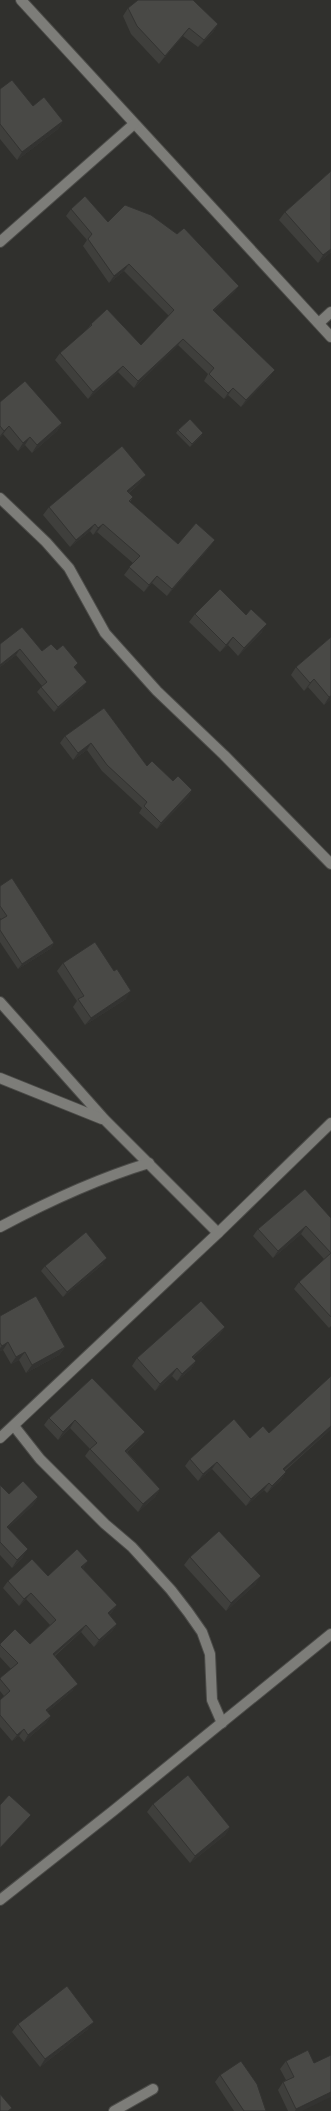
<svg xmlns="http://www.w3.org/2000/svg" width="331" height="2111" font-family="'Sofia Sans Condensed',sans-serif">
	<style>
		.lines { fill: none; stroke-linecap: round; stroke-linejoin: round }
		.minor-casing { stroke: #4b4b48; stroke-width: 12 }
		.minor { stroke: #7d7d79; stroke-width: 10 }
		.wall { fill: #3f3f3c }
		.shaded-wall { fill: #333331 }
		.building { fill: #494946; stroke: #333331 }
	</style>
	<rect width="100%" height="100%" fill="#30302d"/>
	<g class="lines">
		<g class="minor-casing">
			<g id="minor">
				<polyline points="21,0 331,337"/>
				<polyline points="0,242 134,124"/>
				<polyline points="319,323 331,312"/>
				<polyline points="0,498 46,542 69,568 105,633 157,691 224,755 331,864"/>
				<polyline points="0,1002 105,1120 218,1233"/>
				<polyline points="0,1078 102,1119"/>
				<path d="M0 1227C49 1201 96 1179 149 1163"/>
				<polyline points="14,1426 40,1459 105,1524 132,1547 171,1590 188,1612 202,1632 210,1654 212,1700 222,1723"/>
				<polyline points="0,1438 218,1233 331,1123"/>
				<polyline points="0,1900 113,1811 331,1634"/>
				<polyline points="114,2111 153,2089"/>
			</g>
		</g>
		<use href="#minor" class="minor"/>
	</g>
	<g class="wall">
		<polygon points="128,8 218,24 213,32 198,47 183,36 159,64 131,34 123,16"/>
		<polygon points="0,89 63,121 58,129 17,160 0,139"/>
		<polygon points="331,171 331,252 318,263 279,220 285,212"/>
		<polygon points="71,209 108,222 239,286 234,292 214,311 270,377 241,407 228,395 224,399 204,381 208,374 178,345 134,388 118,372 88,399 55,360 60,353 86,331 91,324 141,345 169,316 124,271 109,283 83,246 87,240 66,216"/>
		<polygon points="0,402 62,423 57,431 32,453 25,445 18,451 3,434 0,437"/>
		<polygon points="178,430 203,433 201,436 190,447 176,433"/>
		<polygon points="140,483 129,493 133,497 130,502 178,544 209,548 167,596 152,583 144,592 124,575 133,563 97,532 93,535 90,531 70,547 43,515 49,507"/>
		<polygon points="195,614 262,632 238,656 228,645 220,652 189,622"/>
		<polygon points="331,637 331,699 324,705 308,687 304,691 291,675 296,667"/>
		<polygon points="0,644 42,651 57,650 78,663 74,668 83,688 54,712 37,692 42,686 16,655 0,667"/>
		<polygon points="104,708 147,766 173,781 192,790 188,797 157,829 139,813 142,808 102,771 87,750 73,760 60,743 65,736"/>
		<polygon points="0,886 54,943 50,949 18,969 0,942 0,920 1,919 0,918"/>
		<polygon points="63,963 126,999 85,1025 73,1007 77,1001 57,971"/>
		<polygon points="331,1218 331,1326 329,1328 294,1289 299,1282 324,1259 301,1234 273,1258 253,1236 258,1229"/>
		<polygon points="103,1264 63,1297 41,1271 45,1266"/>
		<polygon points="0,1316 65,1347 59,1355 26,1373 19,1360 11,1364 3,1350 0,1351"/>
		<polygon points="225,1327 219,1335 193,1358 196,1361 191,1369 177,1381 172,1376 155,1391 132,1366 137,1358"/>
		<polygon points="92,1378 139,1440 127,1452 160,1489 155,1497 138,1512 85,1456 90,1449 70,1428 58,1440 44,1425 49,1418"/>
		<polygon points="331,1429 285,1471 286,1472 281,1480 267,1493 264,1490 246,1506 212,1469 198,1481 185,1466 190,1459 250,1438 269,1433"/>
		<polygon points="0,1485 9,1494 38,1497 33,1505 8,1528 23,1557 12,1568 0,1555"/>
		<polygon points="190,1557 256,1584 226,1611 184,1565"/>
		<polygon points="84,1568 83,1569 117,1605 112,1612 109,1615 117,1624 112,1631 94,1647 81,1632 55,1656 73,1690 47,1712 51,1716 46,1723 24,1742 19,1736 12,1741 0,1727 0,1700 4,1696 0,1691 0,1678 11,1669 0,1657 0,1644 30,1644 50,1625 26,1599 19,1606 3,1588 8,1581 48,1576"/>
		<polygon points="153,1804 230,1827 225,1835 190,1863 147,1812"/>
		<polygon points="18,2024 88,2029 40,2067 12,2032"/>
		<polygon points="286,2061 314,2063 302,2111 288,2111 278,2090 283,2082 286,2080 280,2069"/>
		<polygon points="220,2075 266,2111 234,2111 215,2082"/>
	</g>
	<g class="shaded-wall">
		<polygon points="218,24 213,32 198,47 204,40"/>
		<polygon points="189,28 183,36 159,64 165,56"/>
		<polygon points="63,121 58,129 17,160 22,152"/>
		<polygon points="331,249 331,252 318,263 323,255"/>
		<polygon points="129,264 124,271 109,283 114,276"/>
		<polygon points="239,286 234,292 208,317 213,310"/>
		<polygon points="183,339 178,345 134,388 138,381"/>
		<polygon points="123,366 118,372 88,399 93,392"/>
		<polygon points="275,370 270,377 241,407 246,400"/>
		<polygon points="233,388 228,395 224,399 228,393"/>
		<polygon points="62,423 57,431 32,453 37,445"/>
		<polygon points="9,426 3,434 0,437 0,436 4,431"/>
		<polygon points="203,433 201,436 190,447 192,444"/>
		<polygon points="30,437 25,445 18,451 23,443"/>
		<polygon points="146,475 140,483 122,498 127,491"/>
		<polygon points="95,524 90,531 70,547 76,540"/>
		<polygon points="103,524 97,532 93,535 98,528"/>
		<polygon points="215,540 209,548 167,596 172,589"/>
		<polygon points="157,576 152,583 144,592 149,585"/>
		<polygon points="267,624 262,632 238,656 244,648"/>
		<polygon points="233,637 228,645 220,652 226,645"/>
		<polygon points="20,649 16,655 0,667 0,665"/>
		<polygon points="314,679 308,687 304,691 310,683"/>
		<polygon points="87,682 83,688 54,712 58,707"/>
		<polygon points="331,696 331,699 324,705 329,697"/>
		<polygon points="91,743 87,750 73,760 78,753"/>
		<polygon points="192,790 188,797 157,829 161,823"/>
		<polygon points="54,943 50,949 18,969 22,964"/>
		<polygon points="131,991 126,999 85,1025 91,1018"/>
		<polygon points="306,1226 301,1234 273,1258 278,1251"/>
		<polygon points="107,1258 103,1264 63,1297 67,1292"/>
		<polygon points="225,1327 219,1335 186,1364 192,1357"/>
		<polygon points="8,1342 3,1350 0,1351 0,1348 2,1346"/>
		<polygon points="65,1347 59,1355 26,1373 32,1365"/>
		<polygon points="25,1352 19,1360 11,1364 16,1357"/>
		<polygon points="196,1361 191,1369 177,1381 182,1374"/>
		<polygon points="177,1368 172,1376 155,1391 160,1384"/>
		<polygon points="75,1420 70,1428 58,1440 63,1432"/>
		<polygon points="331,1426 331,1429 278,1476 283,1469"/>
		<polygon points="145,1432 139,1440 120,1458 125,1451"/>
		<polygon points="217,1462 212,1469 198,1481 203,1474"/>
		<polygon points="286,1472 281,1480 267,1493 272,1486"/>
		<polygon points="269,1483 264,1490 246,1506 251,1499"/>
		<polygon points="160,1489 155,1497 138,1512 143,1504"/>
		<polygon points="38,1497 33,1505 1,1535 7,1527"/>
		<polygon points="28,1549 23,1557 12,1568 17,1560"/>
		<polygon points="88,1561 84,1568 77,1574 81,1567"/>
		<polygon points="261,1576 256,1584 226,1611 231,1603"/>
		<polygon points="31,1593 26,1599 19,1606 24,1599"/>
		<polygon points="117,1605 112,1612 103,1620 108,1613"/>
		<polygon points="117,1624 112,1631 94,1647 99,1640"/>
		<polygon points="86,1625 81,1632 48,1661 53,1654"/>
		<polygon points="78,1684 73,1690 41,1717 46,1710"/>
		<polygon points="51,1716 46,1723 24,1742 28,1735"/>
		<polygon points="24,1729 19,1736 12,1741 17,1735"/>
		<polygon points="31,1815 27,1820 0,1849 0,1848"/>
		<polygon points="230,1827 225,1835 190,1863 195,1856"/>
		<polygon points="94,2022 88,2029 40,2067 45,2059"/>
		<polygon points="331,2092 331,2097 302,2111 295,2111 296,2109"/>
	</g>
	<g class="building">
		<polygon points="138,0 193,0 218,24 204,40 189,28 165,56 137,26 128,8"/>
		<polygon points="12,80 33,106 44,97 63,121 22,152 0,124 0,89"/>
		<polygon points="331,171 331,249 323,255 285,212"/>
		<polygon points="85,196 108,222 125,205 151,215 177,234 184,228 239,286 213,310 275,370 246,400 233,388 228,393 209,374 214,368 183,339 138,381 123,366 93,392 60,353 92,325 91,324 107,309 141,345 174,310 129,264 114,276 88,239 92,234 71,209"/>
		<polygon points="25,381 62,423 37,445 30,437 23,443 9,426 4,431 0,426 0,402"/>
		<polygon points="190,419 203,433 192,444 178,430"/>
		<polygon points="122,446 146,475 127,491 133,497 129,501 178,544 196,523 215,540 172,589 157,576 149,585 129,567 140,556 103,524 98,528 95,524 76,540 49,507"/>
		<polygon points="220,589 246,615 251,609 267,624 244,648 233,637 226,645 195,614"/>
		<polygon points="22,627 42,651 51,644 57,650 63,645 78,663 74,667 87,682 58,707 41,687 47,682 20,649 0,665 0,644"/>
		<polygon points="331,637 331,696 329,697 314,679 310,683 296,667"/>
		<polygon points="104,708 147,766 152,761 173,781 178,776 192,790 161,823 144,806 147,802 107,765 91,743 78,753 65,736"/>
		<polygon points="12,878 54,943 22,964 0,930 0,920 7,916 0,906 0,886"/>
		<polygon points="95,942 114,971 117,969 131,991 91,1018 78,999 84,996 63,963"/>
		<polygon points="305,1189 331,1218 331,1317 299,1282 331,1253 306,1226 278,1251 258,1229"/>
		<polygon points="86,1232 107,1258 67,1292 45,1266"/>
		<polygon points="36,1296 65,1347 32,1365 25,1352 16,1357 8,1342 2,1346 0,1343 0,1316"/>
		<polygon points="201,1301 225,1327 192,1357 196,1361 182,1374 177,1368 160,1384 137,1358"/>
		<polygon points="331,1376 331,1426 283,1469 286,1472 272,1486 269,1483 251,1499 217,1462 203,1474 190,1459 234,1419 250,1438 263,1426 269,1433"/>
		<polygon points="92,1378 145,1432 125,1451 160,1489 143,1504 90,1449 97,1443 75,1420 63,1432 49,1418"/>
		<polygon points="23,1481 38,1497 7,1527 28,1549 17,1560 0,1542 0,1485 9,1494"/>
		<polygon points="219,1531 261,1576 231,1603 190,1557"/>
		<polygon points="77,1549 88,1561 81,1567 117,1605 108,1613 117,1624 99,1640 86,1625 53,1654 78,1684 46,1710 51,1716 28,1735 24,1729 17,1735 0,1715 0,1700 10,1691 0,1679 0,1678 18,1663 0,1645 0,1644 15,1629 30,1644 56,1620 31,1593 24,1599 8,1581 32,1559 48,1576"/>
		<polygon points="188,1775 230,1827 195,1856 153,1804"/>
		<polygon points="9,1795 31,1815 0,1848 0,1805"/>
		<polygon points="67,1986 94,2022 45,2059 18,2024"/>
		<polygon points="308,2050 314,2063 331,2055 331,2092 296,2109 283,2082 294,2077 286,2061"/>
		<polygon points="241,2061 257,2084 266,2111 244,2111 220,2075"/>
		<polygon points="0,2094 12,2108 8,2111 0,2111"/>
	</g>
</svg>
